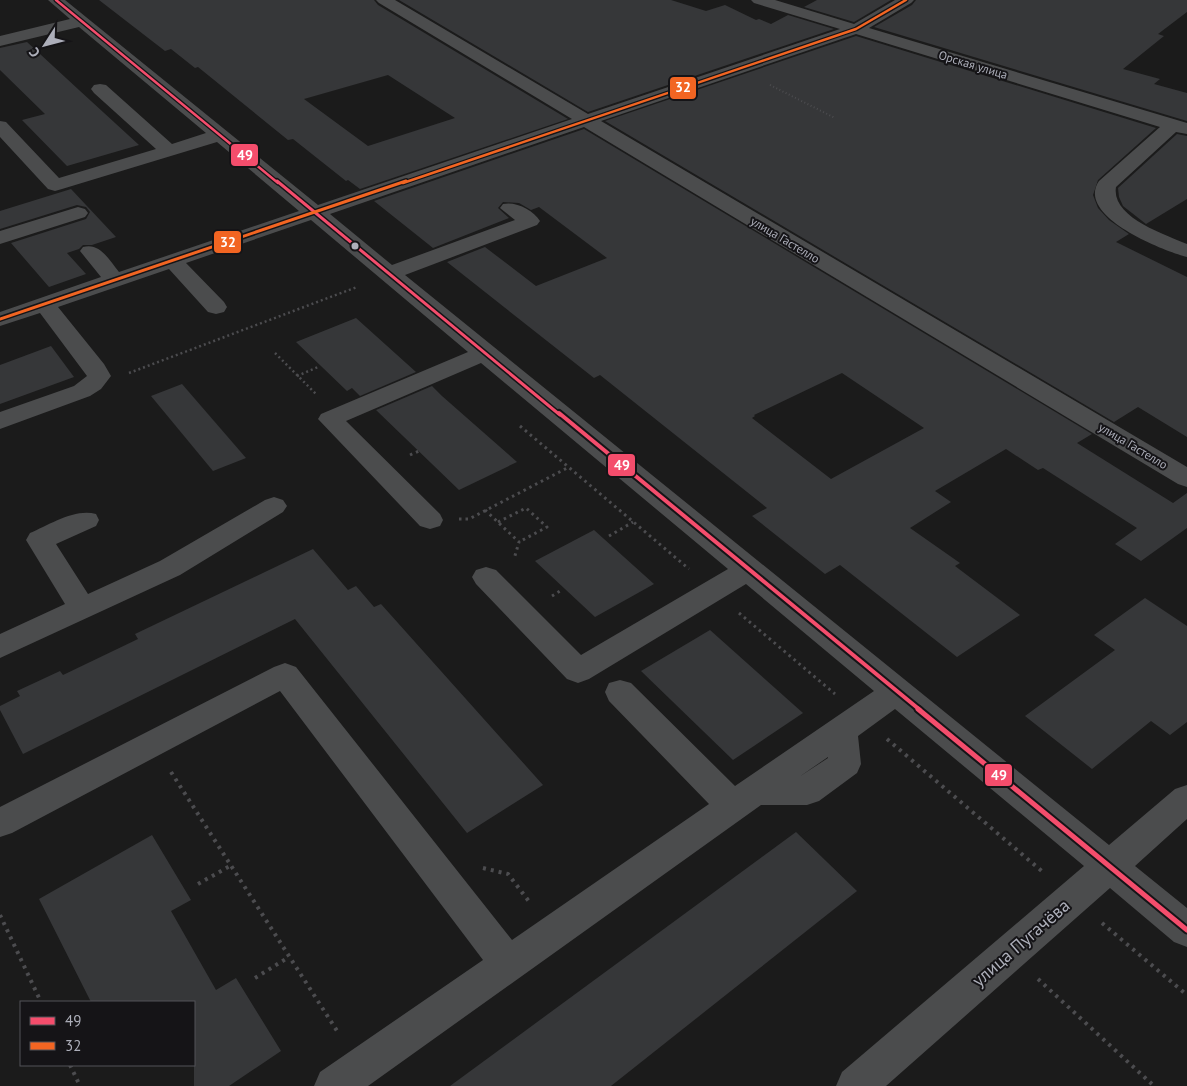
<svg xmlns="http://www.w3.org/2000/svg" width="1187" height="1086" font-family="'PT Sans',sans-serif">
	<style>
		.building { fill: #363739; fill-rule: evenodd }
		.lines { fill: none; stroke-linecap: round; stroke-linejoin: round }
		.path-far3 { stroke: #4c4c4f; stroke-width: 2; stroke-dasharray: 1 2.5; stroke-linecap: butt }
		.path-far2 { stroke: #4c4c4f; stroke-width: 2.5; stroke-dasharray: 2 3; stroke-linecap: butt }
		.path-far1 { stroke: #4c4c4f; stroke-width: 3; stroke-dasharray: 2.5 4; stroke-linecap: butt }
		.path { stroke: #4c4c4f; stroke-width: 4; stroke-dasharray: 3 5; stroke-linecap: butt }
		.minor { fill: #4b4c4d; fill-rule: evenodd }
		.bus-1-far3-casing { stroke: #151417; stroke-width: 5 }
		.bus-1-far2-casing { stroke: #151417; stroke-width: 6 }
		.bus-1-far1-casing { stroke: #151417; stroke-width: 8 }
		.bus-1-casing { stroke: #151417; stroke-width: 9 }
		.bus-2-far1-casing { stroke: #151417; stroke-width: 5 }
		.bus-2-casing { stroke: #151417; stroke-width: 6 }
		.bus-1-far3 { stroke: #f44d6c; stroke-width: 2.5 }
		.bus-1-far2 { stroke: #f44d6c; stroke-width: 3 }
		.bus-1-far1 { stroke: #f44d6c; stroke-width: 4 }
		.bus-1 { stroke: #f44d6c; stroke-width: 5 }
		.bus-2-far1 { stroke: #f26522; stroke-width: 2.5 }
		.bus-2 { stroke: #f26522; stroke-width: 3 }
		.bus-dot { fill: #adafba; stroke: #151417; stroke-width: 2 }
		.labels { text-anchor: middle; stroke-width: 4; stroke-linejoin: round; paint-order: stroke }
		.far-street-label { font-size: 12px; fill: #adafba; stroke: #151417 }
		.near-street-label { font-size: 18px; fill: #adafba; stroke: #151417 }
		.line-badge { stroke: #151417; stroke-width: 2 }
		.badge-label { font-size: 14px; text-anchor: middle; font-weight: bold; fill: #fff }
	</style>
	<rect width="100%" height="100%" fill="#1b1b1b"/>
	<g class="building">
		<path d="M99 0H374L378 5 568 119 360 189 348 180 346 181 293 139 288 140 198 67 195 68 171 49 165 51ZM388 75 455 118 368 146 304 99Z"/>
		<polygon points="399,0 671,0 706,11 725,5 756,20 759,19 771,24 788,15 834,29 588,112"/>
		<polygon points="817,0 891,0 854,22 804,7"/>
		<polygon points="916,0 1187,0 1187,12 1158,34 1164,36 1123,69 1160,79 1154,84 1187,93 1187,121 874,27 912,5"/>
		<polygon points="856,36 1156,128 1098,180 1093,195 1098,208 1109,220 1129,234 1116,242 1187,277 1187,437 1138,407 1114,422 605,121"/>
		<polygon points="27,42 79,90 139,145 67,166 22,120 45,114 0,70 0,48"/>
		<path d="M584 129 1092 434 1077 443 1173 503 1187 493V528L1141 561 1115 544 1137 528 1043 468 1038 470 1006 449 935 491 951 502 910 528 960 563 955 566 1020 615 957 657 840 565 825 574 752 516 767 508 600 375 594 378 447 262 485 247 536 286 607 258 539 207 531 210 519 203 503 202 498 208 509 218 433 248 374 201ZM842 373 924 428 831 479 752 418 755 416 754 415Z"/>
		<polygon points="1177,134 1187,136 1187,199 1146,224 1123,206 1119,197 1118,188"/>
		<polygon points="71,189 116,237 92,245 83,245 79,249 67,253 86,274 49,287 11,243 86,219 90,212 86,207 77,205 0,229 0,211"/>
		<polygon points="356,318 416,372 360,396 352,388 347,391 296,342"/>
		<polygon points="51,346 74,377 0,404 0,365"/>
		<polygon points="182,384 246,458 213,471 151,396"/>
		<polygon points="432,386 442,396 517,462 459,490 376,410"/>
		<polygon points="594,530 654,584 595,617 535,561"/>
		<polygon points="313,549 348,590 356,586 374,607 381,604 543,785 467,833 295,619 23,754 0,710 0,706 20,696 17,691 60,671 63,675 138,639 135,634"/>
		<polygon points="1145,598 1187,626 1187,722 1170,735 1151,721 1092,769 1025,716 1115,650 1094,635"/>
		<polygon points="710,630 803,713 733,760 641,671"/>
		<polygon points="796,832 857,891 611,1086 450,1086"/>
		<polygon points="152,835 191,900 171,911 216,990 236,978 281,1051 229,1086 194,1086 194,1002 91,1002 39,899"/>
	</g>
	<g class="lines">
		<polyline class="path-far3" points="770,85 835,118"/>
		<g class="path-far2">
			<polyline points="275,353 316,394"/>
			<polyline points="129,373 357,287"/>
			<polyline points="297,376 318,367"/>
		</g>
		<g class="path-far1">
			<polyline points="520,426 689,569"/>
			<polyline points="410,455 419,451"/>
			<polyline points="485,510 519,542 514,559"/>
			<polyline points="459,519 469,519 569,467"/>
			<polyline points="498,522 526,508 547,527 519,542"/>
			<polyline points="609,536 633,522"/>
			<polyline points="552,596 560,591"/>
			<polyline points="739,613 835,694"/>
		</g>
		<g class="path">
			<polyline points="887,739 1044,873"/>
			<polyline points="171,772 339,1034"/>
			<polyline points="483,868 508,874 531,904"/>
			<polyline points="198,884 230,866"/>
			<polyline points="0,915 41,1002"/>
			<polyline points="1102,923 1187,995"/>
			<polyline points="255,978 289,957"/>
			<polyline points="1038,979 1154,1086"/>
			<polyline points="70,1065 80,1086"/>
		</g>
		<g class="minor">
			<path d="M48 0H65L318 205 572 119 379 3 376 0H395L588 114 840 29 754 3 751 0H775L854 24 895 0H914L911 3 869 28 1187 123V134L1176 132 1116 187C1111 217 1164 234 1187 244V257C1163 251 1075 216 1099 181L1160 127 856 34 601 121 1187 467V487L1178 484 584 127 330 214 392 265 515 220 500 208 503 204C516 201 533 210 540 221L537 225 405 275 1109 845 1175 789 1187 785V819L1135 866 1187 908V947L1174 942 1110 888 886 1086H836L842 1072 1084 866 895 709 858 736 861 764 857 773 819 801 807 805H761L368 1086H314L320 1072 483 960 280 691 12 833 0 837V807L274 667 285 663 296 667 512 940 709 804 609 701 605 692 609 683 620 680 631 683 735 786 874 691 746 584 589 679 578 683 567 679 476 584 472 577 476 570 486 567 496 570 581 655 728 569 481 363 346 421 440 514 443 520 440 526 430 529 420 526 318 419 321 414 468 352 311 220 186 263 224 302 227 307 224 312 216 314 208 312 169 269 58 307 104 364 111 376 101 389 90 396 0 429V412L74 386 87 376 40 313 0 326V312L101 277 80 251 83 247C100 242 109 260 119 272L299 211 217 142 62 189 55 191 48 189 0 137V121L6 122 59 178 156 149 94 93 91 89 94 85 100 84 106 85 172 144 206 133 79 27 0 46V36L70 19ZM828 757V758L799 777Z"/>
			<polygon points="78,207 85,209 88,213 85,217 0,244 0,231"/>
			<path d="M274 497 283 500 287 506 283 512 180 575 0 658V634L65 604 26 540 30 533C49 525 75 508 96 514L99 520 96 526 56 544 88 594 160 561 265 500Z"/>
		</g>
		<g class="bus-1-far3-casing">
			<polyline id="bus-1-far3" points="56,0 278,183"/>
		</g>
		<g class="bus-1-far2-casing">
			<polyline id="bus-1-far2" points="277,181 560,415"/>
		</g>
		<g class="bus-1-far1-casing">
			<polyline id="bus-1-far1" points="559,413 920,710"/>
		</g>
		<g class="bus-1-casing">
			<polyline id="bus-1" points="918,709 1187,930"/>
		</g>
		<g class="bus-2-far1-casing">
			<polyline id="bus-2-far1" points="403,183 856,29 906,0"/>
		</g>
		<g class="bus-2-casing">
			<polyline id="bus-2" points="0,319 406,181"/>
		</g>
		<use href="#bus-1-far3" class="bus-1-far3"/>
		<use href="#bus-1-far2" class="bus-1-far2"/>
		<use href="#bus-1-far1" class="bus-1-far1"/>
		<use href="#bus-1" class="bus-1"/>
		<use href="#bus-2-far1" class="bus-2-far1"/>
		<use href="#bus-2" class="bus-2"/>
	</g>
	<circle class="bus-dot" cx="355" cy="246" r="4.5"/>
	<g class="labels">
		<g class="far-street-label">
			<text transform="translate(973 65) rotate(17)" y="4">Орская улица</text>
			<text transform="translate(785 240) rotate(31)" y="4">улица Гастелло</text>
			<text transform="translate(1133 446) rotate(31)" y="4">улица Гастелло</text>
		</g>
		<g class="near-street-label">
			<text transform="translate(1021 943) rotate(-41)" y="6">улица Пугачёва</text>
		</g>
	</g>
	<g class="line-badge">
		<rect x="669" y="76" width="28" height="24" rx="5" fill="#f26522"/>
		<rect x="230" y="143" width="29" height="24" rx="5" fill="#f44d6c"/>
		<rect x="213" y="230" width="29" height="24" rx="5" fill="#f26522"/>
		<rect x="607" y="453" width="29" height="24" rx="5" fill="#f44d6c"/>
		<rect x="984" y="763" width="29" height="24" rx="5" fill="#f44d6c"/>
	</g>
	<g class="badge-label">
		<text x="683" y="92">32</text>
		<text x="245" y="160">49</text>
		<text x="228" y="247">32</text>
		<text x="622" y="470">49</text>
		<text x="999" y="780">49</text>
	</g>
	<rect x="20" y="1001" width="175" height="65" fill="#151417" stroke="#525258"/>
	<rect x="30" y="1017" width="25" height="8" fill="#f44d6c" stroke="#525258"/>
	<text x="65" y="1026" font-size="15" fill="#adafba">49</text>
	<rect x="30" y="1042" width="25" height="8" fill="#f26522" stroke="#525258"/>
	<text x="65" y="1051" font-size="15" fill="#adafba">32</text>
	<g transform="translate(45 45) rotate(234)" stroke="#151417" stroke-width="4" paint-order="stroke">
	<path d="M0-4L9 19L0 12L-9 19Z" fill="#adafba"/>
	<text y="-8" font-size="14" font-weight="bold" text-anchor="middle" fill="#adafba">С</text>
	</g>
</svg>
